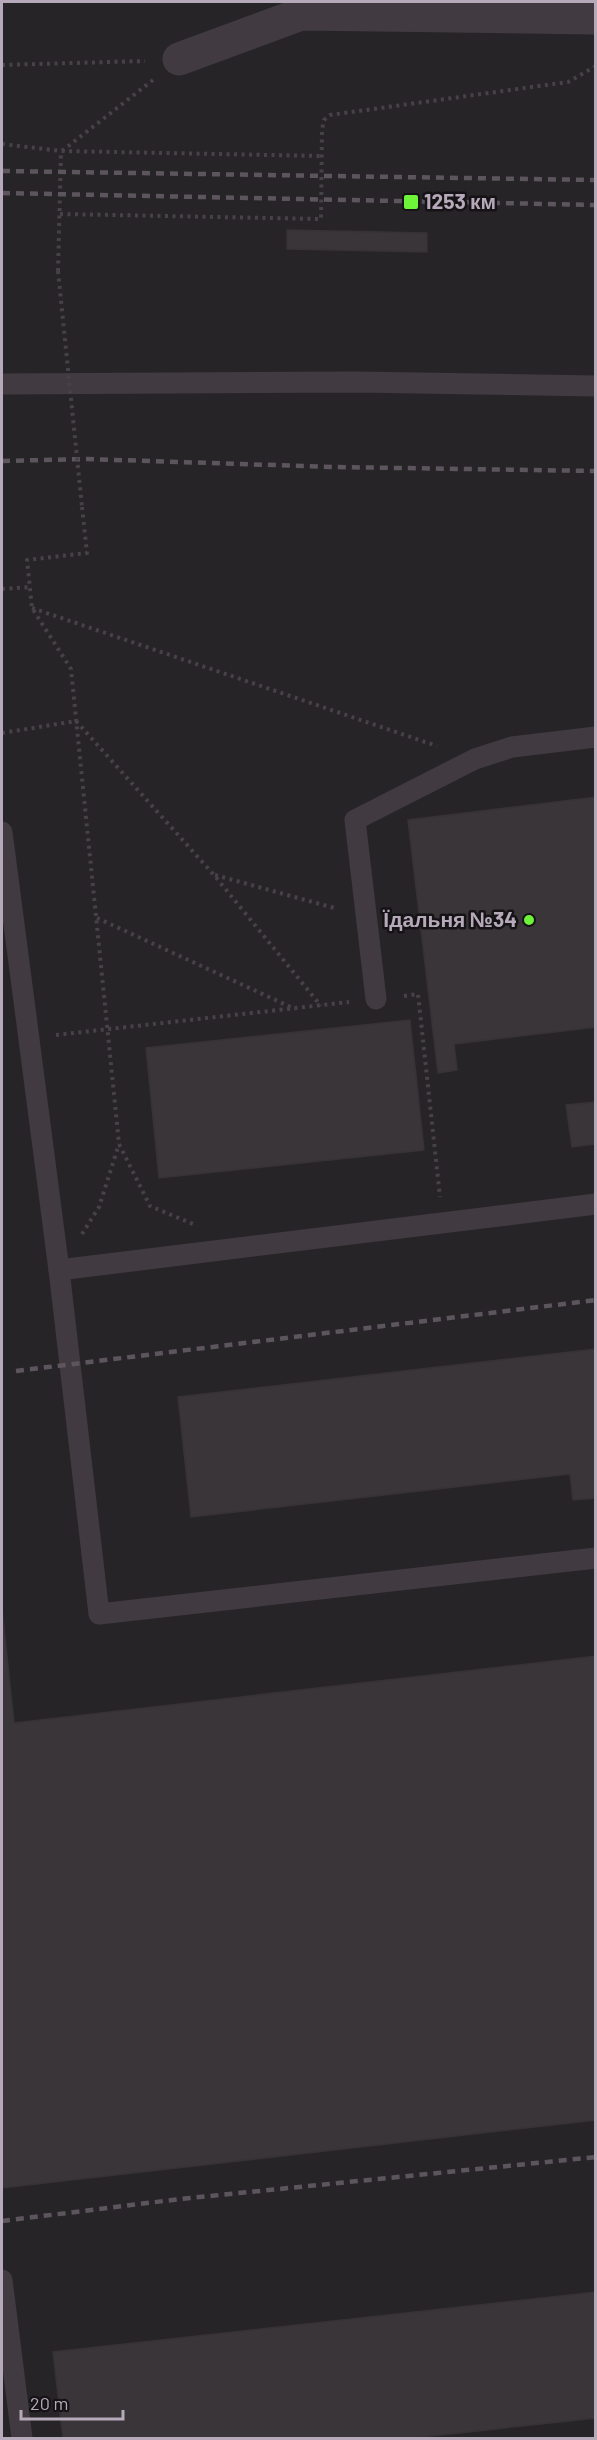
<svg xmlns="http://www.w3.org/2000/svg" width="597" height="2440" font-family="Barlow,sans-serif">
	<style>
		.built { fill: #272427 }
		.building { fill: #393539; stroke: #363236; stroke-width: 1.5 }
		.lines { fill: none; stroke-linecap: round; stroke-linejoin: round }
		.path { stroke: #474148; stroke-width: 4; stroke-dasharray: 3 4.5; stroke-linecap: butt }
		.lane { stroke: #413b41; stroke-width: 21 }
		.street { stroke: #413b41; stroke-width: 33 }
		.rail { stroke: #5d555e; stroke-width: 4.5; stroke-dasharray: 8 6; stroke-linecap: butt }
		.path-bridge { stroke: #474148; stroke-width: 4; stroke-dasharray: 3 4.5; stroke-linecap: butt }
		.poi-dot { fill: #6df338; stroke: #151315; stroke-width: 2 }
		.labels { text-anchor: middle; stroke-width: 5; stroke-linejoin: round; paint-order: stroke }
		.poi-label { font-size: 21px; font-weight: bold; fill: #b6aaba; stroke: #151315; text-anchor: start }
	</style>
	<rect width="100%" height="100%" fill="#1a181a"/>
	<rect class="built" x="2" y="2" width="593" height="2436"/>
	<g class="building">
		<polygon points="287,230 427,233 427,252 287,249"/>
		<polygon points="596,797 596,1027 454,1044 457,1070 438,1073 408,820"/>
		<polygon points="410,1020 424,1150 159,1178 146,1048"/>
		<polygon points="596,1102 596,1144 572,1147 566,1105"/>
		<polygon points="596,1349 596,1498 573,1500 570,1474 191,1517 178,1397"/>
		<polygon points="2,1609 14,1723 596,1656 596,2120 2,2188"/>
		<polygon points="596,2292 596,2418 413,2438 63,2438 53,2352"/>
	</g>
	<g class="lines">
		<g class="path">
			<polyline points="2,65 145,61"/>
			<polyline points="2,144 61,151 322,156"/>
			<polyline points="62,151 153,80"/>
			<polyline points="60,214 321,219 322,130 324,120 330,115 568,82 596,66"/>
			<polyline points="58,271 61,151"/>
			<polyline points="82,507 87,553 27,560 32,608 71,669 119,1144 150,1206 193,1224"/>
			<polyline points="2,589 30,587"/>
			<polyline points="32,608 437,746"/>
			<polyline points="2,733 76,721 214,875 321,1006"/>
			<polyline points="215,875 338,909"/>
			<polyline points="97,918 295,1009"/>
			<polyline points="404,996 418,994 440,1197"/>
			<polyline points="56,1035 349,1002"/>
			<polyline points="82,1234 99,1207 119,1144"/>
		</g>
		<g class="lane">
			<polyline points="2,384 356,382 596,386"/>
			<polyline points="2,832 59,1270 99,1614 596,1558"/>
			<polyline points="376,999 355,820 475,759 512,747 596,737"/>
			<polyline points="59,1270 596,1204"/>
			<polyline points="2,2280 22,2438"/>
		</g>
		<polyline class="street" points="179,59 301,14 596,18"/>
		<g class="rail">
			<polyline points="2,171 596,180"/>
			<polyline points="2,193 596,205"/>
			<polyline points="2,461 86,459 335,467 596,471"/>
			<polyline points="16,1371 596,1300"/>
			<polyline points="2,2221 180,2199 596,2157"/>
		</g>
		<polyline class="path-bridge" points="58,271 82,507"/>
	</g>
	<g class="poi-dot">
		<rect x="403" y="194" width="16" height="16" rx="3"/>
		<circle cx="529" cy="920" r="6"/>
	</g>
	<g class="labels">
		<g class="poi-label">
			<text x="424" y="209">1253 км</text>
			<text x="517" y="927" text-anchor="end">Їдальня №34</text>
		</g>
	</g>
	<rect width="597" height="2440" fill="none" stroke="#b6aaba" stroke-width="6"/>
	<path d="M21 2410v9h102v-9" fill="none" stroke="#b6aaba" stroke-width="3"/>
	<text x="30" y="2410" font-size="18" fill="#b6aaba" stroke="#151315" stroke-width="4.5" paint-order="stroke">20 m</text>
</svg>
